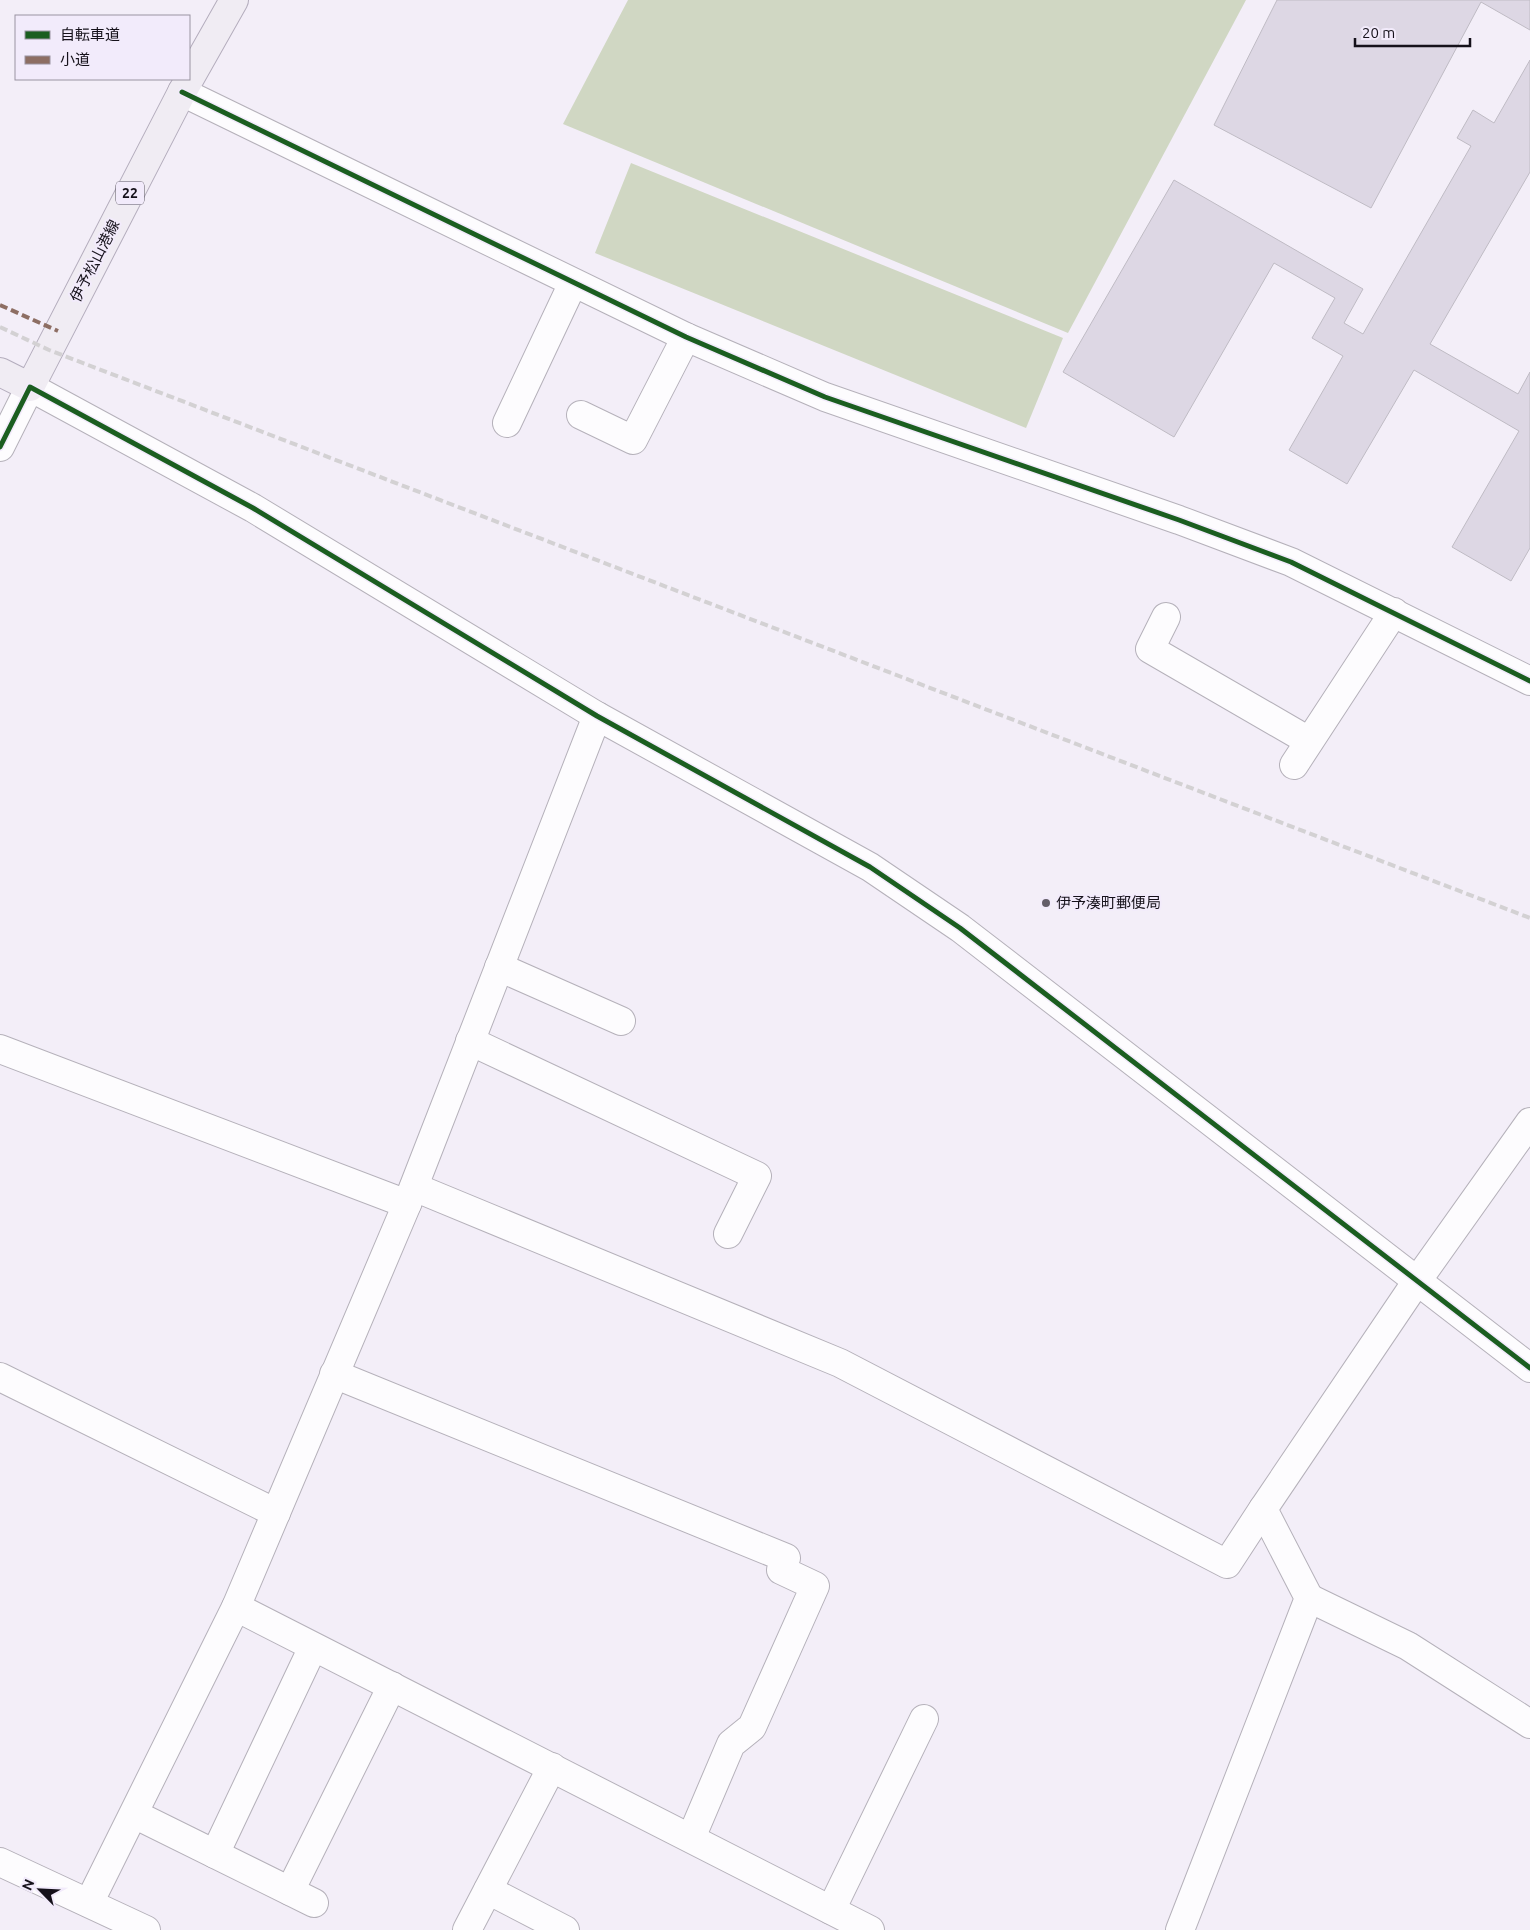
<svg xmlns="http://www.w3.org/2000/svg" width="1530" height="1930" font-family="Ubuntu,'Noto Sans JP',sans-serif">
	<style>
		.green { fill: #d0d7c3 }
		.building { fill: #ddd7e4; stroke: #bfbbc4 }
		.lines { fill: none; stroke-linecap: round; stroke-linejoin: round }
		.minor-casing { stroke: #b5b1ba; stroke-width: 30 }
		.tertiary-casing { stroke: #b5b1ba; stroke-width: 30 }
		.primary-casing { stroke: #b4adbd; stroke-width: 30 }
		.minor { stroke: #fdfcfe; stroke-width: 28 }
		.tertiary { stroke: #fdfcfe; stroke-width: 28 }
		.primary { stroke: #f0ecf3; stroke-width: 28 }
		.rail { stroke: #d3d1d3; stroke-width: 4; stroke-dasharray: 8 4; stroke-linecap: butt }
		.quiet { stroke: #8d6e63; stroke-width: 4; stroke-dasharray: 8 4; stroke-linecap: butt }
		.cycleway-casing { stroke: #f2ebfb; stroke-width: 8 }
		.cycleway { stroke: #1b5e20; stroke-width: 5 }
		.poi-dot { fill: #635e68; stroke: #f2ebfb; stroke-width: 2 }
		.labels { text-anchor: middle; stroke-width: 4; stroke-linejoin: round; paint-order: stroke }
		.shield { fill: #f2ebfb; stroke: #57525e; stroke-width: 1 }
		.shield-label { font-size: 14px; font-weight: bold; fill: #15111a }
		.street-label { font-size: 15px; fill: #15111a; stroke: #f2ebfb }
		.poi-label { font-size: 15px; fill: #15111a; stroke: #f2ebfb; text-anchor: start }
	</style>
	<rect width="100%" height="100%" fill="#f3eef8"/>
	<g class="green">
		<polygon points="628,0 1246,0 1068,333 563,124"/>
		<polygon points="631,163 1063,338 1026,428 595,253"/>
	</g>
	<g class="building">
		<polygon points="1277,0 1530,0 1530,30 1481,2 1371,208 1214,125"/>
		<polygon points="1530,60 1530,172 1430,344 1518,394 1530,372 1530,548 1511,581 1452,547 1519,431 1414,370 1347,484 1289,450 1343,356 1312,338 1335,298 1274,263 1174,437 1063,372 1174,180 1363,289 1344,323 1363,334 1471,146 1457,138 1473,110 1494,123"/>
	</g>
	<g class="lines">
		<g class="minor-casing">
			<g id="minor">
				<polyline points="182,92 686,337 825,397 1179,520 1291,562 1530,681"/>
				<polyline points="30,387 253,508 597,716 870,867 960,928 1530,1368"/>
				<polyline points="581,415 633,440 686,337"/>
				<polyline points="507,423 573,283"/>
				<polyline points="1166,617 1150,649 1309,741"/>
				<polyline points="1294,765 1394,612"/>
				<polyline points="499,967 621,1021"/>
				<polyline points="470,1041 757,1176 728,1234"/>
				<polyline points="0,1049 407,1204"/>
				<polyline points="414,1187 840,1363 1227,1564 1263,1509"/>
				<polyline points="334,1374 786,1558 781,1570 815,1586 752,1727 731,1744 691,1838"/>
				<polyline points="0,1377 276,1513"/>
				<polyline points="1309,1598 1408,1646 1530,1724"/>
				<polyline points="236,1607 870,1930"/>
				<polyline points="134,1814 314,1903"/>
				<polyline points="215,1854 313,1647"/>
				<polyline points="0,1862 146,1930"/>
				<polyline points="488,1890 565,1930"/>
				<polyline points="290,1891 392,1686"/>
				<polyline points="89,1903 236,1607 407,1204 597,716"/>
				<polyline points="831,1910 924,1719"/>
				<polyline points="467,1930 552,1767"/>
				<polyline points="1180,1930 1309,1598 1263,1509 1417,1281 1530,1122"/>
			</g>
		</g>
		<g class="tertiary-casing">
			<polyline id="tertiary" points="0,447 30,387"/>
		</g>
		<g class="primary-casing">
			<polyline id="primary" points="0,372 30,387 182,92 234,0"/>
		</g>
		<use href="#minor" class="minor"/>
		<use href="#tertiary" class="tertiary"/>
		<use href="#primary" class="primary"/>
		<polyline class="rail" points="0,327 49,350 1530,918"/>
		<polyline class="quiet" points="0,305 58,331"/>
		<g class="cycleway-casing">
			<g id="cycleway">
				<polyline points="182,92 686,337 825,397 1179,520 1291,562 1530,681"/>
				<polyline points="0,447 30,387 253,508 597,716 870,867 960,928 1530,1368"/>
			</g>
		</g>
		<use href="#cycleway" class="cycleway"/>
	</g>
	<circle class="poi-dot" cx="1046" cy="903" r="5"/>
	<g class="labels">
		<rect class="shield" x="116" y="181.5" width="28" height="23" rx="4"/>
		<g class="shield-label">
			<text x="130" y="198">22</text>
		</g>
		<g class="street-label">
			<text transform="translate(95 261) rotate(-63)" y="5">伊予松山港線</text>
		</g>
		<g class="poi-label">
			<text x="1056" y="908">伊予湊町郵便局</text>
		</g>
	</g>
	<rect x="15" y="15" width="175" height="65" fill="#f2ebfb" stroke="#9a94a1"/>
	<rect x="25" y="31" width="25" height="8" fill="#1b5e20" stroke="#9a94a1"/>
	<text x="60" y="40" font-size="15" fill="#15111a">自転車道</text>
	<rect x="25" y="56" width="25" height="8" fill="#8d6e63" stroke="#9a94a1"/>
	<text x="60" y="65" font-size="15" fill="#15111a">小道</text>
	<g transform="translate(40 1890) rotate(294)" stroke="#f2ebfb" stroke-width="4" paint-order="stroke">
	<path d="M0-4L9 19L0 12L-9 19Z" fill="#15111a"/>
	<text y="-8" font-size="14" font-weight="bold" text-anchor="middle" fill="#15111a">N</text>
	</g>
	<path d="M1355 38v8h115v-8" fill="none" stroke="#15111a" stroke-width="2.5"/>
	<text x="1362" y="38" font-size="15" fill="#15111a" stroke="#f2ebfb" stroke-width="4" paint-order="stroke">20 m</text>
</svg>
